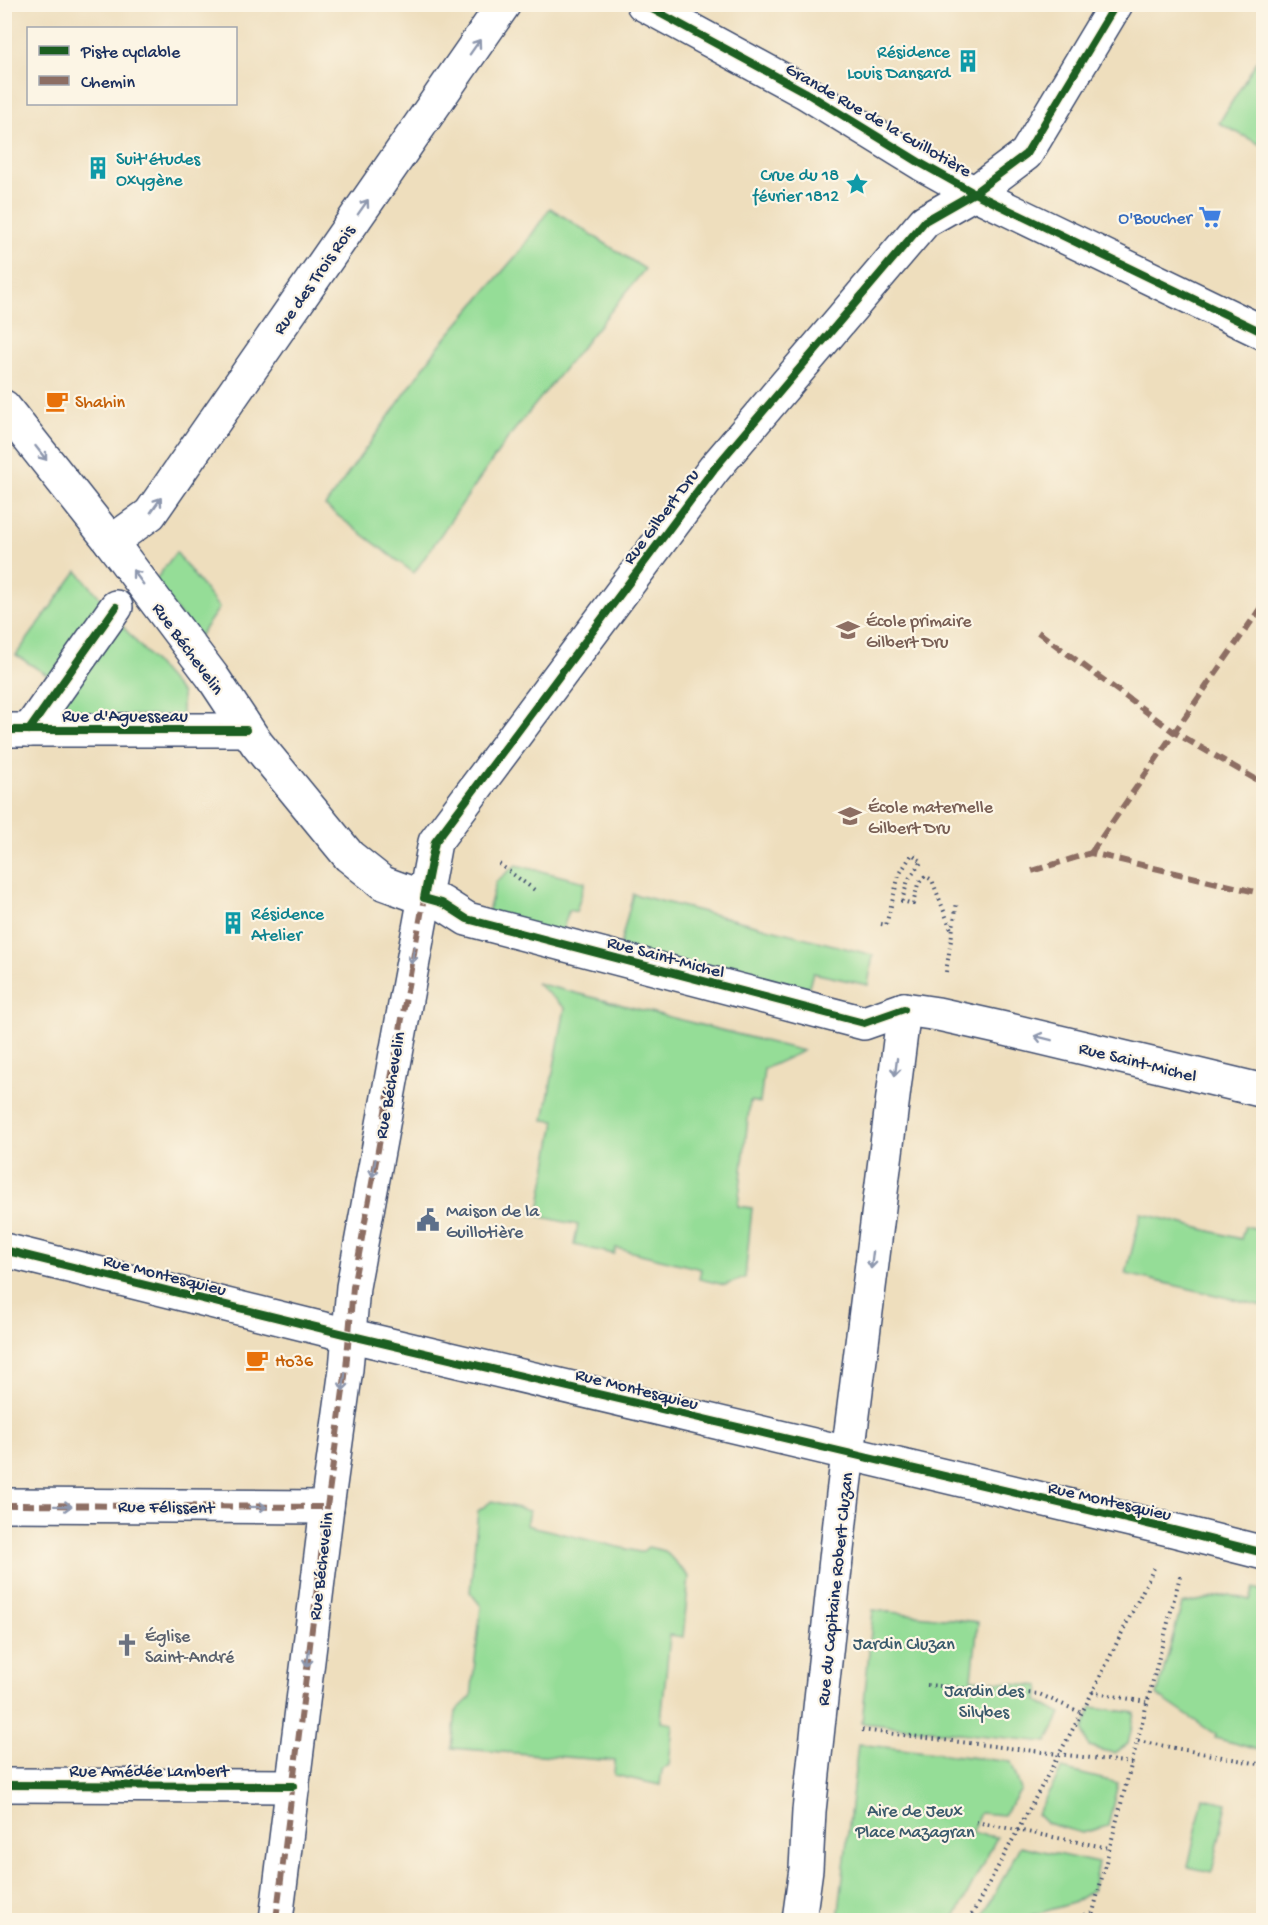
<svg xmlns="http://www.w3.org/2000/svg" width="1268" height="1925" font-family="'Gochi Hand',sans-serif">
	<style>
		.green { fill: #95dd97; stroke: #58867a; stroke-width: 1.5 }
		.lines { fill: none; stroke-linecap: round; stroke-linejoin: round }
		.pedestrian-casing { stroke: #3b496c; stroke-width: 36 }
		.minor-casing { stroke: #3b496c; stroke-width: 36 }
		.secondary-casing { stroke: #3b496c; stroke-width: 36 }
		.path { stroke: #3b496c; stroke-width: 4; stroke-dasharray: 1.5 4.5; stroke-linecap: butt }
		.pedestrian { stroke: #fff; stroke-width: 33 }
		.minor { stroke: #fff; stroke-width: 33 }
		.secondary { stroke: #fff; stroke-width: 33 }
		.quiet { stroke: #8d6e63; stroke-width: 6; stroke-dasharray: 12 6; stroke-linecap: butt }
		.cycleway-casing { stroke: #fcf5e5; stroke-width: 11 }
		.cycleway { stroke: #1b5e20; stroke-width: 8 }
		.oneway { stroke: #8d97ae }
		.labels { text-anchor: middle; stroke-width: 4.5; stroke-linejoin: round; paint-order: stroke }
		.culture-label { font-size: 18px; fill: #0d838f; stroke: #fcf5e5; text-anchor: end }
		.street-label { font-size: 18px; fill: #1b2f5e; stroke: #fcf5e5 }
		.shop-label { font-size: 18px; fill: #366cbe; stroke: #fcf5e5; text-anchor: end }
		.food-label { font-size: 18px; fill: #c56008; stroke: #fcf5e5; text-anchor: start }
		.education-label { font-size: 18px; fill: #785e54; stroke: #fcf5e5; text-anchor: start }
		.service-label { font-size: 18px; fill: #4e5e75; stroke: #fcf5e5; text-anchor: start }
		.worship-label { font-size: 18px; fill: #5b616d; stroke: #fcf5e5; text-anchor: start }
		.park-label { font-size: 18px; fill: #3a5a6c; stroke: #fcf5e5 }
	</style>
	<rect width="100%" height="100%" fill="#fcf5e5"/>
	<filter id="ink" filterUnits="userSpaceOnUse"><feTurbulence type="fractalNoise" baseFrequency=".0167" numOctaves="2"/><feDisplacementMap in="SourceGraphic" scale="12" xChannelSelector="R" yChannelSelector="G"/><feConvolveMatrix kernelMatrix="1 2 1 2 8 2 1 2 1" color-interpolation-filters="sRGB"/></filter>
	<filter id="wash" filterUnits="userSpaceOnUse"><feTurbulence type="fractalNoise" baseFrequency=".008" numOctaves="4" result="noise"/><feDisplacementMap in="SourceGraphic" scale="24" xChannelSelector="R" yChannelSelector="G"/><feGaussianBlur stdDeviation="1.35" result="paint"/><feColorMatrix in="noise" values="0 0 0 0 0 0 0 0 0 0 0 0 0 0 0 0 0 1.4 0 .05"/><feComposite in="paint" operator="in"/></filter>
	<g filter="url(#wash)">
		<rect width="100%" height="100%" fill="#eedebd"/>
		<g class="green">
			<polygon points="1263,51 1263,146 1219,123"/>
			<polygon points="550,208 645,269 508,438 414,573 325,506 438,347 521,250"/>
			<polygon points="176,552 219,608 198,638 154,582"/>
			<polygon points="77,571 105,603 50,677 16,655"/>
			<polygon points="118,621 182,694 182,715 51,716"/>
			<polygon points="516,865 585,882 576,912 569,910 561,935 487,916 496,882"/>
			<polygon points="633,894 873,955 868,985 813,973 805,998 619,949"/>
			<polygon points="536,983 803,1051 764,1069 760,1103 750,1101 738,1206 752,1208 745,1278 725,1285 699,1279 701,1269 616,1248 614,1254 574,1245 578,1225 538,1216 555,1121 544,1120 565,1008"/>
			<polygon points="1141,1213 1241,1239 1245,1226 1263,1230 1263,1306 1126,1274"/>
			<polygon points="492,1501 529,1511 526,1525 639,1552 642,1552 648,1547 665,1551 689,1577 683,1637 670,1635 661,1722 673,1724 669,1765 662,1770 660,1785 614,1775 615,1761 452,1748 456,1711 471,1697 481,1606 470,1592 478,1511"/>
			<polygon points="1254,1588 1263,1591 1263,1751 1215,1738 1216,1735 1157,1695 1182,1604 1229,1595 1250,1600"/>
			<polygon points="873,1610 978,1622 972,1679 1040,1686 1038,1701 1061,1714 1047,1742 862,1723"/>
			<polygon points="1092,1707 1135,1713 1128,1744 1114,1753 1089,1747 1083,1730"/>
			<polygon points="858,1744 1011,1762 1021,1790 1004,1815 980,1813 971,1833 997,1837 954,1920 838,1920"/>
			<polygon points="1062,1769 1118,1783 1108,1826 1082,1833 1046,1823 1037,1814"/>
			<polygon points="1203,1798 1227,1803 1212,1872 1188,1867"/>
			<polygon points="1020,1846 1098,1863 1092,1891 1073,1903 1016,1920 981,1920"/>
		</g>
	</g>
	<g filter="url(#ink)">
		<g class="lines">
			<g class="pedestrian-casing">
				<g id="pedestrian">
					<polyline points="29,730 116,607"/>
					<polyline points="424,898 442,903 467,919 864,1023 904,1009"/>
				</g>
			</g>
			<g class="minor-casing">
				<g id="minor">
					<polyline points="4,407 111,542 212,676 257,744 349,856 383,883 424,898"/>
					<polyline points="111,542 150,514 504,4"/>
					<polyline points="4,730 246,730"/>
					<polyline points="4,1250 348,1335 1173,1530 1264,1553"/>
					<polyline points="4,1505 327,1507"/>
					<polyline points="4,1785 293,1786"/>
					<polyline points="276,1920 327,1507 346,1369 353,1287 435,842 714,469 925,221 974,193 1026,154 1116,4"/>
					<polyline points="799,1920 806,1869 809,1811 843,1494 904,1009 938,1014 1001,1028 1264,1091"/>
				</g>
			</g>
			<g class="secondary-casing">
				<polyline id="secondary" points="643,4 805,92 922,164 974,193 1264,333"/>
			</g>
			<g class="path">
				<polyline points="499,864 536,891"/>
				<polyline points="881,924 886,925 899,875 912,854 922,861 908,880 902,901 913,904 918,884 925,876 932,880 952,932"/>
				<polyline points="946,972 957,902"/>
				<polyline points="927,1685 1039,1694 1080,1712"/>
				<polyline points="1092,1692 1146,1702"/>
				<polyline points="862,1730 1132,1763"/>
				<polyline points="1138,1741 1264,1765"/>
				<polyline points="976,1822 1109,1848"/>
				<polyline points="969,1920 1088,1701 1154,1568"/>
				<polyline points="1067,1920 1092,1913"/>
				<polyline points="1091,1920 1180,1576"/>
			</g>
			<use href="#pedestrian" class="pedestrian"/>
			<use href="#minor" class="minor"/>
			<use href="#secondary" class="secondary"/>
			<g class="quiet">
				<polyline points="1038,632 1174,732 1264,784"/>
				<polyline points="1091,853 1264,603"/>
				<polyline points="1032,871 1091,853 1264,894"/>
				<polyline points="4,1505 327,1507"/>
				<polyline points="276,1920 327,1507 346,1369 353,1287 424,898 427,899"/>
			</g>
			<g class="cycleway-casing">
				<g id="cycleway">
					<polyline points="643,4 805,92 922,164 974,193 1264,333"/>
					<polyline points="4,730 246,730"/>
					<polyline points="29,730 116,607"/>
					<polyline points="904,1009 864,1023 467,919 442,903 424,898 435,842 714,469 925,221 974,193 1026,154 1116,4"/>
					<polyline points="4,1250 348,1335 1173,1530 1264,1553"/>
					<polyline points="4,1785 293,1786"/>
				</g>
			</g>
			<use href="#cycleway" class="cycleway"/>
		</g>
		<defs><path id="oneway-shaft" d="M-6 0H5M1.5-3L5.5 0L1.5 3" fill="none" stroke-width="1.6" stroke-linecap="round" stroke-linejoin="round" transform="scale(1.5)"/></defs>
		<g class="oneway">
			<use href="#oneway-shaft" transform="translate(475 47) rotate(-55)"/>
			<use href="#oneway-shaft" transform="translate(363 207) rotate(-55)"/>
			<use href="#oneway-shaft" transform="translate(41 453) rotate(52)"/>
			<use href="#oneway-shaft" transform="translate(156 505) rotate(-55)"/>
			<use href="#oneway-shaft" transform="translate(138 577) rotate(-126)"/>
			<use href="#oneway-shaft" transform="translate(413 955) rotate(100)"/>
			<use href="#oneway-shaft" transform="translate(1043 1038) rotate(-166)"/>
			<use href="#oneway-shaft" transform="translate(896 1067) rotate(97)"/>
			<use href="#oneway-shaft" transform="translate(374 1168) rotate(100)"/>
			<use href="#oneway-shaft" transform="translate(872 1260) rotate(97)"/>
			<use href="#oneway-shaft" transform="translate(344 1382) rotate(98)"/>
			<use href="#oneway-shaft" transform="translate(63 1506) rotate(1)"/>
			<use href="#oneway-shaft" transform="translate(258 1507) rotate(1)"/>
			<use href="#oneway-shaft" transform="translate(308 1658) rotate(97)"/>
		</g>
	</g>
	<defs>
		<g id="building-bare" transform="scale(1.8)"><path d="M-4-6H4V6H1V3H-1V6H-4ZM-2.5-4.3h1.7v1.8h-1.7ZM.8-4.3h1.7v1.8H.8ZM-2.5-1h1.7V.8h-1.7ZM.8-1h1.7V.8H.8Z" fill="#0f9aa8" stroke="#fcf5e5" stroke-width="2.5" paint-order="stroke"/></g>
		<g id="sight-bare" transform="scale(1.8)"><path d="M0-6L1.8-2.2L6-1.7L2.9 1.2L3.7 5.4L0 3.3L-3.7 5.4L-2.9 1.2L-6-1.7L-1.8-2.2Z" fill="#0f9aa8" stroke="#fcf5e5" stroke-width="2.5" paint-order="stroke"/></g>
		<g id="supermarket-bare" transform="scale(1.8)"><path d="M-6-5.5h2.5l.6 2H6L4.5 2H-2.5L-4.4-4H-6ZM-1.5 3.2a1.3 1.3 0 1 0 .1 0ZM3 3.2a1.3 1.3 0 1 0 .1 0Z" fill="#3f7fe0" stroke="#fcf5e5" stroke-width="2.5" paint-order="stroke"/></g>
		<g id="cafe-bare" transform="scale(1.8)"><path d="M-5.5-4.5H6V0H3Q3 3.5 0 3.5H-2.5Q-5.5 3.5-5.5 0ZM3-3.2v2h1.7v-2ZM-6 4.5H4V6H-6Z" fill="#e8710a" stroke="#fcf5e5" stroke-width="2.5" paint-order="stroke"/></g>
		<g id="school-bare" transform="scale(1.8)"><path d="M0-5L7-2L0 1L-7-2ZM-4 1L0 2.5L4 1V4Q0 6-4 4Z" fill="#8d6e63" stroke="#fcf5e5" stroke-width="2.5" paint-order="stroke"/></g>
		<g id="civic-bare" transform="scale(1.8)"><path d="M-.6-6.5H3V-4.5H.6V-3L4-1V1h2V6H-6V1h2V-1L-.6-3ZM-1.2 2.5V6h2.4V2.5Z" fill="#5c6f8a" stroke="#fcf5e5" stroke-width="2.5" paint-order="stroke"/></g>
		<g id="church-bare" transform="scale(1.8)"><path d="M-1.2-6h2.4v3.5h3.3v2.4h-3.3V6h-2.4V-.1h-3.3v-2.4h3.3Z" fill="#6b7280" stroke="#fcf5e5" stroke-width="2.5" paint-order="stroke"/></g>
	</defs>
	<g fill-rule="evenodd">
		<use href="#building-bare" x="968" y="61"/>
		<use href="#building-bare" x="98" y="168"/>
		<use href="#sight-bare" x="857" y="184"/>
		<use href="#supermarket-bare" x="1210" y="217"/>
		<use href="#cafe-bare" x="57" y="401"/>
		<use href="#school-bare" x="848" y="630"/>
		<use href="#school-bare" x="850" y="816"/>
		<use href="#building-bare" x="233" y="923"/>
		<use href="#civic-bare" x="428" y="1220"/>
		<use href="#cafe-bare" x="257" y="1360"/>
		<use href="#church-bare" x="127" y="1645"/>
	</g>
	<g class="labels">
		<g class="culture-label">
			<text x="950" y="57">Résidence<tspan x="950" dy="21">Louis Dansard</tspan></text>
			<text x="116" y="164" text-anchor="start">Suit'études<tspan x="116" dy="21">Oxygène</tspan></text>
			<text x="839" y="180">Crue du 18<tspan x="839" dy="21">février 1812</tspan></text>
			<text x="251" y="919" text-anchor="start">Résidence<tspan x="251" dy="21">Atelier</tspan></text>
		</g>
		<g class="street-label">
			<text transform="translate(879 119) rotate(30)" y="6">Grande Rue de la Guillotière</text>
			<text transform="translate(313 279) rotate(-55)" y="6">Rue des Trois Rois</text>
			<text transform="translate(660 516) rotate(-53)" y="6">Rue Gilbert Dru</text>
			<text transform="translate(189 648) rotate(54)" y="6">Rue Béchevelin</text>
			<text x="125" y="721">Rue d'Aguesseau</text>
			<text transform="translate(666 956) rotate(15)" y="6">Rue Saint-Michel</text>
			<text transform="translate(1138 1061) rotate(14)" y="6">Rue Saint-Michel</text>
			<text transform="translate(389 1085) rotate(-80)" y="6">Rue Béchevelin</text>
			<text transform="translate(165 1274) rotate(14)" y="6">Rue Montesquieu</text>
			<text transform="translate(637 1388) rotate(14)" y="6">Rue Montesquieu</text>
			<text transform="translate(1110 1500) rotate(13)" y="6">Rue Montesquieu</text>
			<text transform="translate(166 1506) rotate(1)" y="6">Rue Félissent</text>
			<text transform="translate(320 1566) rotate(-83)" y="6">Rue Béchevelin</text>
			<text transform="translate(834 1589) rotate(-84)" y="6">Rue du Capitaine Robert Cluzan</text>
			<text x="149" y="1776">Rue Amédée Lambert</text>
		</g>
		<g class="shop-label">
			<text x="1192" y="223">O'Boucher</text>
		</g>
		<g class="food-label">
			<text x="75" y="407">Shahin</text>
			<text x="275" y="1366">Ho36</text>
		</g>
		<g class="education-label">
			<text x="866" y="626">École primaire<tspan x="866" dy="21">Gilbert Dru</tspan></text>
			<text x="868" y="812">École maternelle<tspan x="868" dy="21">Gilbert Dru</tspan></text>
		</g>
		<g class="service-label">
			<text x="446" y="1216">Maison de la<tspan x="446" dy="21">Guillotière</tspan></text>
		</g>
		<g class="worship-label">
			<text x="145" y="1641">Église<tspan x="145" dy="21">Saint-André</tspan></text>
		</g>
		<g class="park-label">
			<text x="904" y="1649">Jardin Cluzan</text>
			<text x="984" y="1696">Jardin des<tspan x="984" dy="21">Silybes</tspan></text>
			<text x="915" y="1816">Aire de Jeux<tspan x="915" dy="21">Place Mazagran</tspan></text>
		</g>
	</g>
	<rect width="1268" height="1925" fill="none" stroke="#fcf5e5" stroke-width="24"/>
	<rect x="27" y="27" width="210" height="78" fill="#fcf5e5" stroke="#a2a6af" stroke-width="1.5"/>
	<rect x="39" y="46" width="30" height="9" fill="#1b5e20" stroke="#a2a6af" stroke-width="1.5"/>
	<text x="81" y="57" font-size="18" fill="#1b2f5e">Piste cyclable</text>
	<rect x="39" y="76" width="30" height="9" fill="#8d6e63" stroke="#a2a6af" stroke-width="1.5"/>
	<text x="81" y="87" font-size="18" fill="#1b2f5e">Chemin</text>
</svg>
